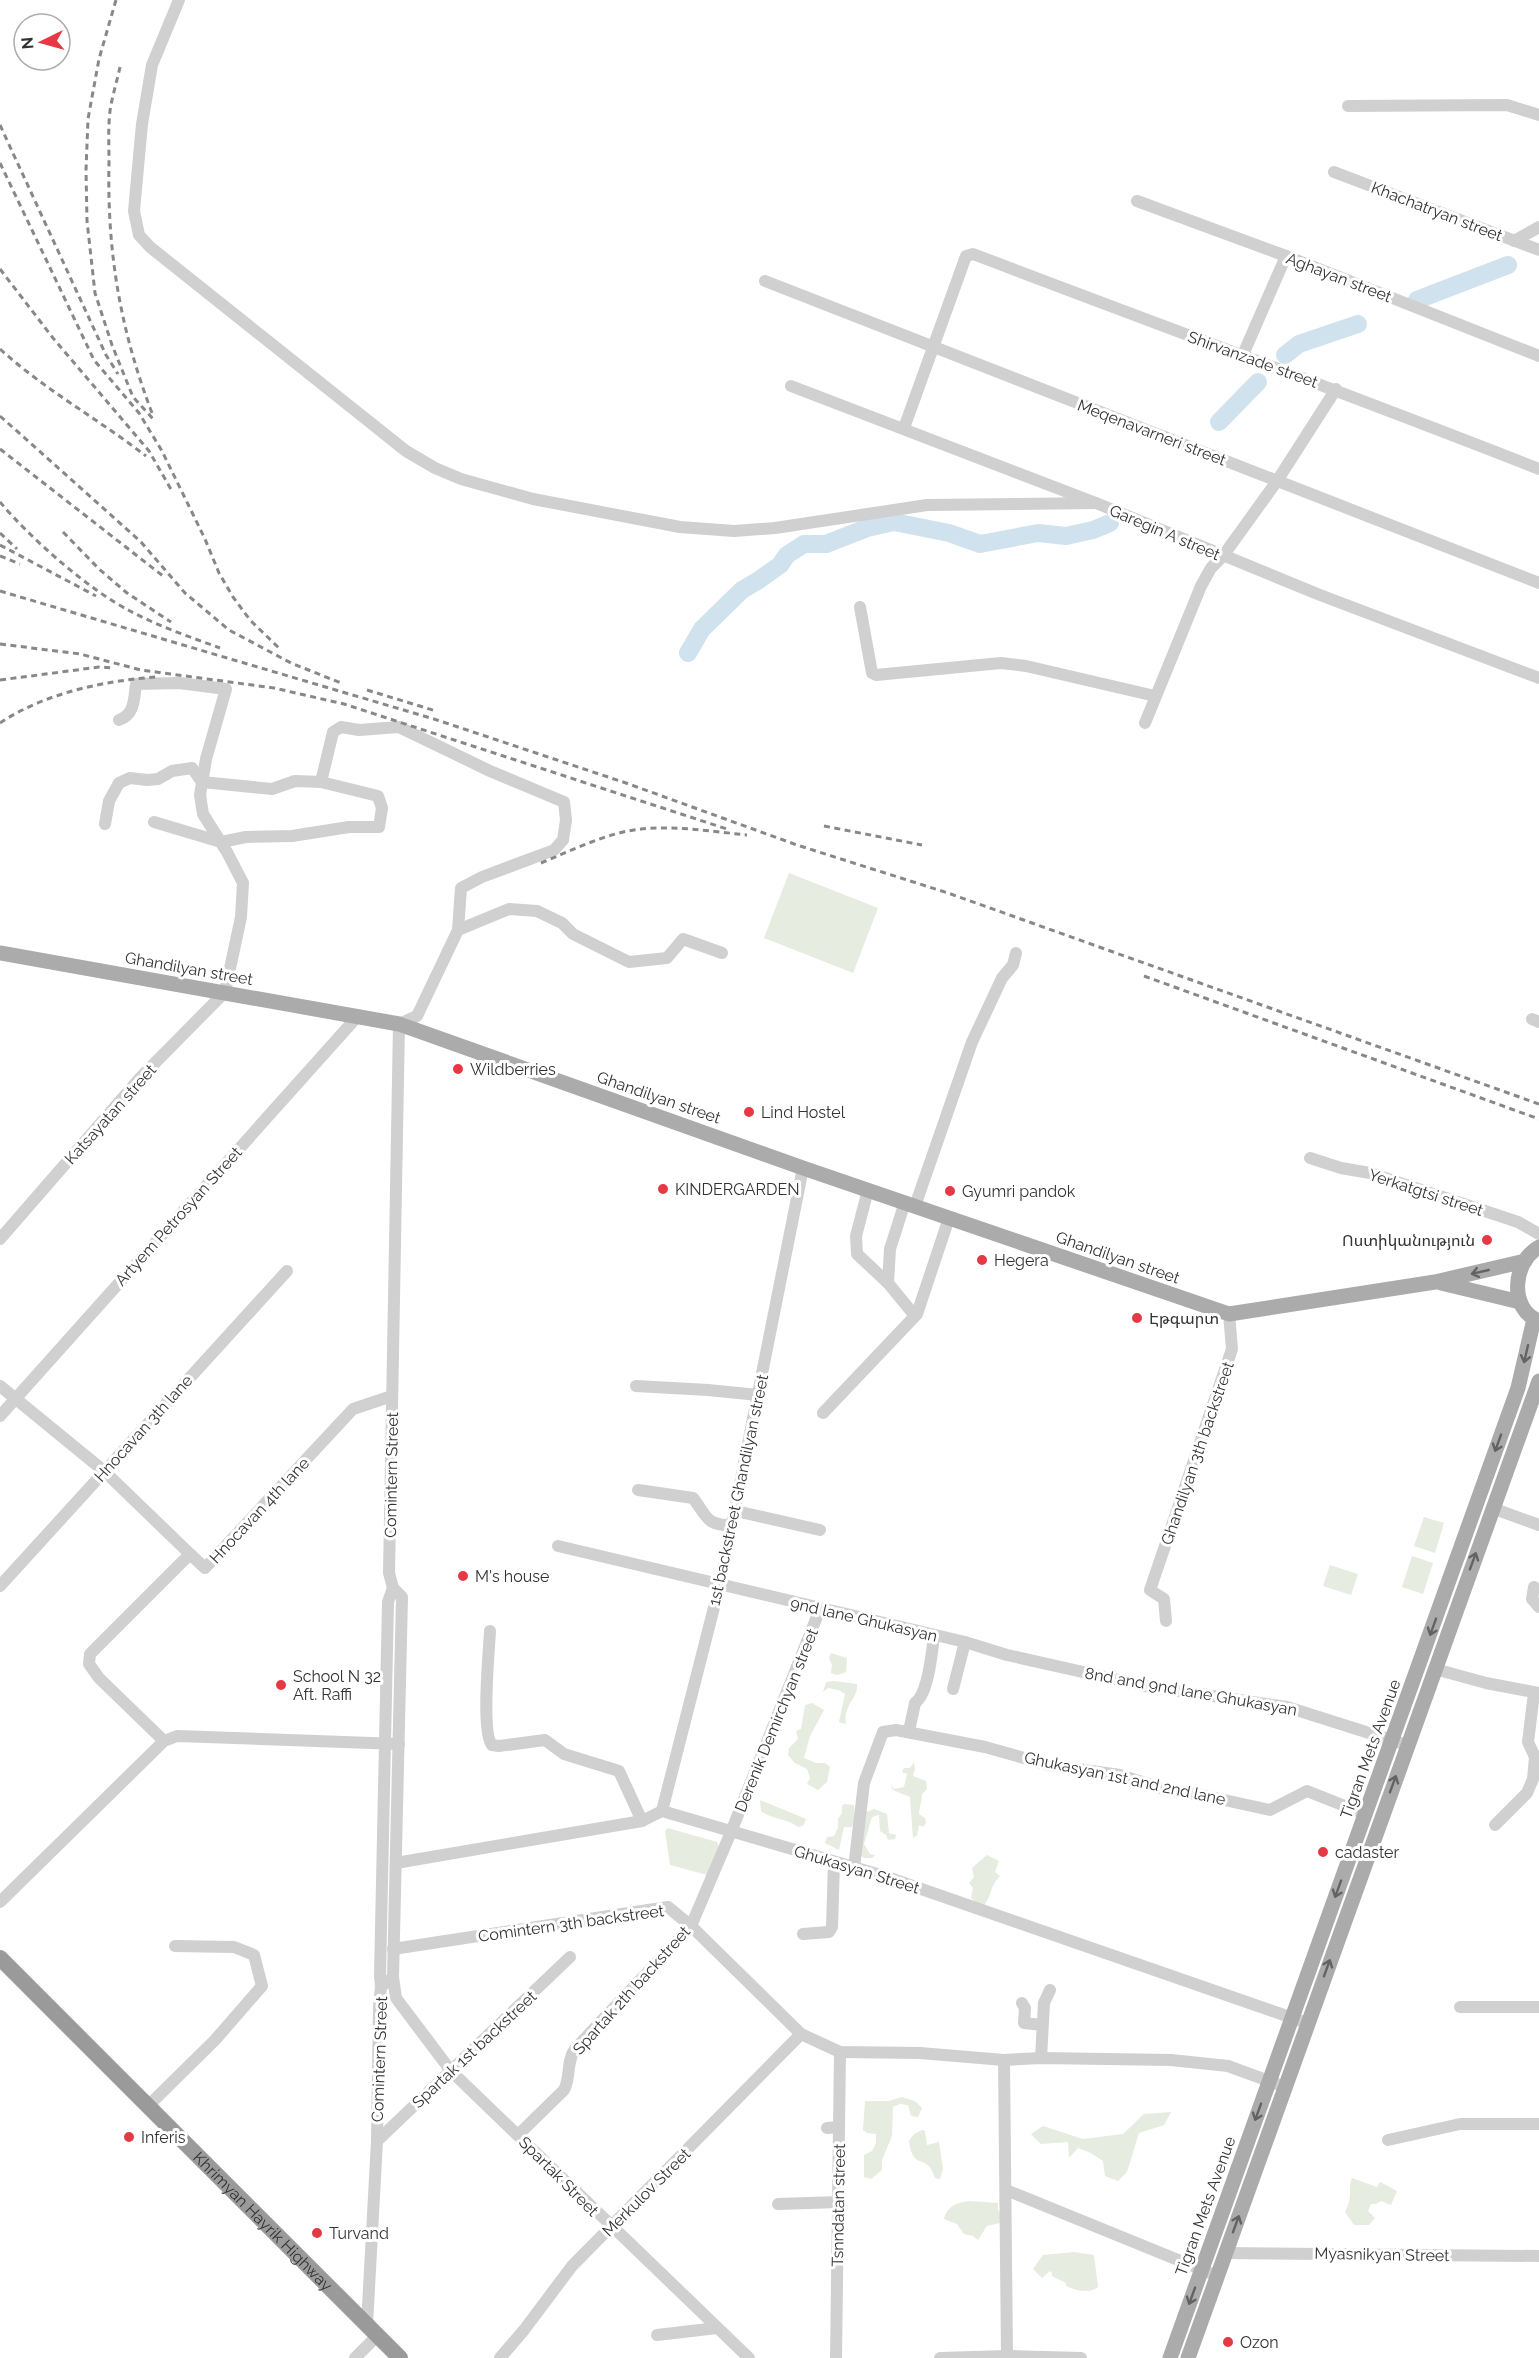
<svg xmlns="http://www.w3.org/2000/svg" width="1539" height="2358" font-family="Raleway,'Noto Sans Armenian',sans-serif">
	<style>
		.green { fill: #e6ecdf }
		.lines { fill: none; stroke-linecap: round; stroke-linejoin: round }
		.river { stroke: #cfe2ee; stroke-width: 18 }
		.minor { stroke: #d0d0d0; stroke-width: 12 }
		.major { stroke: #ababab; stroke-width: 15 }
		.highway { stroke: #9a9a9a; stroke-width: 16 }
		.rail { stroke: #888; stroke-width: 3; stroke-dasharray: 6 4.5; stroke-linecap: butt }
		.oneway { stroke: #636363 }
		.poi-dot { fill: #e63946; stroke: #fff; stroke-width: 2 }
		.labels { text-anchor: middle; stroke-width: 6; stroke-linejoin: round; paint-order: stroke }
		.street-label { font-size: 16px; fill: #333; stroke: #fff }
		.poi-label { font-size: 16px; fill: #333; stroke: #fff; text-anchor: start }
	</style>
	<rect width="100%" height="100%" fill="#fff"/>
	<g class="green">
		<polygon points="789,873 878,908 853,973 764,938"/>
		<polygon points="1424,1517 1444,1523 1435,1553 1414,1546"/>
		<polygon points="1412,1556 1433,1563 1423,1594 1402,1587"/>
		<polygon points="1330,1565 1358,1574 1351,1595 1323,1586"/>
		<polygon points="831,1653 847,1658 846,1672 837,1675 831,1673 832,1665 829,1658"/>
		<path d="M834 1681 857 1684C858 1700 843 1704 846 1724L839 1722 845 1694 839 1690 828 1688 823 1692 826 1682Z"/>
		<polygon points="812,1703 824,1710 810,1736 804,1758 816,1763 825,1763 830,1767 827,1782 818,1790 807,1784 810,1778 807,1769 795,1763 788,1755 789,1748 798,1739 796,1731 801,1729 805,1705"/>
		<path d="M914 1762 915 1769 913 1776 926 1781 927 1789 922 1794C922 1801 919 1808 919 1814L925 1818 926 1823 923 1827 919 1825 917 1835 913 1838 910 1797 893 1790 890 1783H884H890L894 1789 904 1787 907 1774 902 1772 904 1768H910Z"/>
		<path d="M760 1800 806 1819 803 1826 798 1827C787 1818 772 1820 761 1811Z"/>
		<polygon points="844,1804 854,1805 855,1820 852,1827 844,1827 839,1850 825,1843 827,1837 834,1836 838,1828 838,1819 842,1813 842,1806"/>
		<polygon points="874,1809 887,1814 889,1833 896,1835 895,1839 888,1840 886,1835 880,1831 879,1815 872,1817 864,1844 870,1854 875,1855 872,1858 864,1858 859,1854 862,1814"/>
		<polygon points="668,1828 717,1842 719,1847 707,1875 670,1865 665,1831"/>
		<path d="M987 1855 999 1861 995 1872 1000 1876C989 1887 993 1894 984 1905H978L971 1898 973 1888 969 1883 974 1877 972 1868Z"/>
		<polygon points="902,2097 915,2101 922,2108 918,2117 911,2116 908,2105 900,2104 893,2107 892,2136 882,2160 882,2170 871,2179 864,2177 864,2155 872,2151 876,2143 876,2134 867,2133 863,2130 865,2101 889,2101"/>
		<polygon points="1171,2112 1164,2125 1139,2133 1127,2172 1118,2181 1105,2176 1103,2161 1091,2153 1078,2148 1069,2158 1068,2142 1041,2144 1031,2134 1043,2126 1083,2139 1123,2134 1144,2114"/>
		<path d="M922 2130 925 2131 927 2145 939 2142 943 2169 940 2179 935 2178C927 2151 913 2173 909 2141L914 2134Z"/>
		<path d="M1352 2178 1377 2187 1380 2182 1397 2191 1391 2205 1381 2201 1376 2204H1371L1368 2211 1375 2218 1369 2225H1354L1345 2212C1354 2195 1347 2191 1352 2178Z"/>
		<path d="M970 2201 998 2203V2210L1002 2216 1000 2223 987 2226 978 2240 973 2236 964 2234 957 2224 944 2219C947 2206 958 2202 970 2201Z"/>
		<path d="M1074 2252 1094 2255 1098 2287C1088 2294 1078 2291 1066 2286V2283L1052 2276V2273L1050 2271 1042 2278 1033 2269 1043 2255Z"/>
	</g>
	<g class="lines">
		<g class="river">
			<polyline points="1417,300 1508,265"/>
			<polyline points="1285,355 1299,344 1358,324"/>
			<polyline points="1219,422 1258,382"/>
			<polyline points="688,653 702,629 742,590 759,580 780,565 787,555 804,544 826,544 867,528 894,522 949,533 980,544 1038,533 1066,536 1093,530 1110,523"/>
		</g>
		<g class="minor">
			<polyline points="179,0 152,65 142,124 134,211 139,235 150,247 406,451 435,468 461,479 533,499 680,527 734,531 775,528 927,505 1096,503"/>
			<polyline points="1348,106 1507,105 1539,115"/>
			<polyline points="1334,172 1539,250"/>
			<polyline points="1137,201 1286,256 1539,356"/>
			<polyline points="1514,241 1539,227"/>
			<polyline points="765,281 1539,583"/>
			<polyline points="1242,357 1286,256"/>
			<polyline points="791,386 1096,503 1320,595 1539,678"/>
			<path d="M904 428 966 256 973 254C1162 326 1351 395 1539 469"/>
			<polyline points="860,607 872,673 876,675 1001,663 1026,666 1155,696"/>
			<polyline points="1145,723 1201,586 1211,568 1223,556 1277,481 1336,389"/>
			<polyline points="154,822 221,842 246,837 292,836 349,827 379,827 382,808 378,796 321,782"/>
			<polyline points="105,824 109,801 119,783 130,778 147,780 158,779 172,771 192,768 202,782 272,789 295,781 321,782 333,732 341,727 359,730 399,727 490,771 564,802 566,820 563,840 554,850 482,877 461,888 458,930"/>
			<polyline points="1532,1019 1539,1022"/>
			<polyline points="1310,1158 1341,1168 1370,1173 1518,1222 1539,1234"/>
			<polyline points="868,1190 856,1236 857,1254 888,1283"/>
			<polyline points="905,1202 890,1249 888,1283 915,1316"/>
			<polyline points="915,1206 972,1042 1002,978 1013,965 1016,953"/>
			<path d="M0 1239 140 1078 225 992 241 917 243 883 227 852 203 814 200 795 206 759 226 689 179 683 136 684C134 699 135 714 119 720"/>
			<polyline points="0,1386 104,1471 190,1554"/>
			<polyline points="636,1386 708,1390 758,1395"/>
			<polyline points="823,1413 917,1314 949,1218"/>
			<polyline points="0,1416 357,1017"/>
			<path d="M638 1490 693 1498C709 1519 705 1524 733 1526"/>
			<polyline points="1492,1508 1539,1525"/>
			<polyline points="736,1511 820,1530"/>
			<polyline points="558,1546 965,1642 1007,1655 1145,1686 1287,1707 1407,1745"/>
			<polyline points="0,1586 287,1271"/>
			<polyline points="1534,1587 1532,1599 1539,1607"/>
			<polyline points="1166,1621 1164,1599 1150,1590 1232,1349 1229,1314"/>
			<path d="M490 1631C489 1652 481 1732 492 1745L499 1746 545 1740 564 1754 619 1771 642 1821"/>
			<polyline points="1435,1669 1486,1683 1539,1693"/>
			<polyline points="953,1689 965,1642"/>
			<path d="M909 1731 915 1703C929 1693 932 1651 934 1635"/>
			<polyline points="164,1741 99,1678 89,1664 90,1654 190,1554 205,1568 353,1409 392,1396"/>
			<polyline points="662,1811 720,1584 803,1168"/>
			<polyline points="1495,1825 1527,1793 1533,1779 1535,1757 1528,1742 1534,1693"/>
			<polyline points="396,1863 642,1821 662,1811 884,1876 1301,2021"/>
			<polyline points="854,1868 864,1783 883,1732 896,1730 985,1747 1049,1765 1120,1775 1167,1790 1197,1794 1270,1810 1307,1791 1365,1814"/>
			<polyline points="0,1902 164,1741 177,1736 399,1744"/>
			<polyline points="803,1934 829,1932 832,1927 834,1862"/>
			<polyline points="393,1949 668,1907 691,1926 801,2034 840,2052 920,2053 1004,2060 1041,2058 1171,2060 1228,2066 1285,2087"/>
			<polyline points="393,1977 396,1998 451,2071 749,2358"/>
			<polyline points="381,1987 380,1976 388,1602 393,1588"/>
			<polyline points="1022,2003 1025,2008 1024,2023 1042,2025"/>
			<polyline points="1460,2007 1539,2007"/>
			<polyline points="1041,2058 1044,2003 1050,1990"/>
			<polyline points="1004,2060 1007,2356"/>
			<polyline points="148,2106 215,2040 262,1986 254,1955 234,1947 175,1946"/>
			<polyline points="827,2128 839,2127"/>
			<path d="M518 2135 564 2090C571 2077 566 2062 575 2049L691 1926 731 1832 820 1609"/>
			<polyline points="1388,2140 1460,2124 1539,2124"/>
			<polyline points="377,2141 570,1957"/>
			<polyline points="1006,2190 1210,2273"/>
			<polyline points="778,2204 839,2202"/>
			<polyline points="1225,2253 1539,2256"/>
			<polyline points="367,2325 377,2141 379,2006 381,1987 393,1977 402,1597 393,1588 389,1573 399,1024 417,1016 458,930 509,909 537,911 562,923 573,934 629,962 667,958 683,939 722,953"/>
			<polyline points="657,2335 717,2328"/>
			<polyline points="355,2358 377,2336"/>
			<polyline points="500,2358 524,2330 572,2266 801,2034"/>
			<polyline points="836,2358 840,2052"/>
			<polyline points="940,2358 1007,2356 1081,2358"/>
		</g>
		<g class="major">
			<polyline points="0,953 399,1024 803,1168 1229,1314 1435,1282 1525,1261"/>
			<path d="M1539 1247C1513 1261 1508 1309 1539 1321"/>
			<polyline points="1441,1283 1520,1302"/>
			<polyline points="1170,2358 1518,1388 1534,1319"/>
			<polyline points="1188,2358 1539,1381"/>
		</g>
		<path class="highway" id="s1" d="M0 1958 400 2358"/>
		<g class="rail">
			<polyline points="116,0 99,59 88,119 86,170 87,221 95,293 112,345 133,397 154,420"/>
			<path d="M120 67C117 81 112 97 110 111 108 128 109 145 109 162 107 252 120 329 152 413"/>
			<polyline points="0,125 106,355 118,374"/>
			<polyline points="0,163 94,360 139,413 162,451 205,539 219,573 233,597 250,620 281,650"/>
			<polyline points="0,269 53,338 149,451 172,491"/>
			<path d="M0 349C45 390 98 419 146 456"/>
			<polyline points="0,416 141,542 185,593 229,630 291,663 341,683"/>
			<polyline points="0,449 163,576"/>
			<path d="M0 502C30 538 89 590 130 611 158 626 190 637 220 648"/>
			<polyline points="63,532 99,569 127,593 171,622"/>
			<polyline points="0,533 17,549"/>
			<polyline points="0,545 96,596"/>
			<polyline points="0,556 20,564"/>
			<polyline points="0,591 434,719 626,783 797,845 948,893 1539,1104"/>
			<polyline points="0,644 80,654 141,670 274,688 344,704 730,830"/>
			<polyline points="0,680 99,667 114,668"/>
			<polyline points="367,690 436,711"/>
			<path d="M0 723C45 693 103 681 156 677"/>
			<polyline points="824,826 922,845"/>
			<path d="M541 863C568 852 594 839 623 832 663 823 707 831 747 835"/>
			<polyline points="1144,976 1539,1119"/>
		</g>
	</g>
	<defs><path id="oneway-shaft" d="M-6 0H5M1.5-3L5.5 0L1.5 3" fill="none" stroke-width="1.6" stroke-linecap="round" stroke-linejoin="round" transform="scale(1.5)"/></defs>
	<g class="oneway">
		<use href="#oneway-shaft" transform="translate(1480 1272) rotate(167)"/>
		<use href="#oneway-shaft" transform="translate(1526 1354) rotate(103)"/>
		<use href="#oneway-shaft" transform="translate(1498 1443) rotate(110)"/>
		<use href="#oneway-shaft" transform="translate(1473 1561) rotate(-70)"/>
		<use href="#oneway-shaft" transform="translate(1433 1627) rotate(110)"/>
		<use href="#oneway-shaft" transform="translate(1393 1784) rotate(-70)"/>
		<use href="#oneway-shaft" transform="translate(1338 1889) rotate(110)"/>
		<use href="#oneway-shaft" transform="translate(1327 1968) rotate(-70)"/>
		<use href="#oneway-shaft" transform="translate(1258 2112) rotate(110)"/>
		<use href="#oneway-shaft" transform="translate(1236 2224) rotate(-70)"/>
		<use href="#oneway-shaft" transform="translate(1192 2296) rotate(110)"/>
	</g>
	<g class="poi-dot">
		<circle cx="458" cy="1069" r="6"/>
		<circle cx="749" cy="1112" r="6"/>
		<circle cx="663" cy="1189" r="6"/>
		<circle cx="950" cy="1191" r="6"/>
		<circle cx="1487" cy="1240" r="6"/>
		<circle cx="982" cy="1260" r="6"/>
		<circle cx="1137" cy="1318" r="6"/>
		<circle cx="463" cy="1576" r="6"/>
		<circle cx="281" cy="1685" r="6"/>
		<circle cx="1323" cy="1852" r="6"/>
		<circle cx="129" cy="2137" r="6"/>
		<circle cx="317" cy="2233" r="6"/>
		<circle cx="1228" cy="2342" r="6"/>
	</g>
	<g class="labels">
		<g class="street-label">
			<text transform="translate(1437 211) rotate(21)" y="6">Khachatryan street</text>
			<text transform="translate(1339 277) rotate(21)" y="6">Aghayan street</text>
			<text transform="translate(1253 359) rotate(20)" y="6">Shirvanzade street</text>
			<text transform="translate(1152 432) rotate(21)" y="6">Meqenavarneri street</text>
			<text transform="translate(1165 532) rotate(23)" y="6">Garegin A street</text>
			<text transform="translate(189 968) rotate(10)" y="6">Ghandilyan street</text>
			<text transform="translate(659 1097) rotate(19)" y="6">Ghandilyan street</text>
			<text transform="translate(110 1114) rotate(-48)" y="6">Katsayatan street</text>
			<text transform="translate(1426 1192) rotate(18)" y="6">Yerkatgtsi street</text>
			<text transform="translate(178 1216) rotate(-48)" y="6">Artyem Petrosyan Street</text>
			<text transform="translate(1118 1257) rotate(19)" y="6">Ghandilyan street</text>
			<text transform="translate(143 1428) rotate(-48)" y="6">Hnocavan 3th lane</text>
			<text transform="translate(1197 1453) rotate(-71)" y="6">Ghandilyan 3th backstreet</text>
			<text transform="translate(391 1475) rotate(-89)" y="6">Comintern Street</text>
			<text transform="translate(738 1490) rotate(-78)" y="6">1st backstreet Ghandilyan street</text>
			<text transform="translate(259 1510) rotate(-47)" y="6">Hnocavan 4th lane</text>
			<text transform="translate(864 1619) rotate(13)" y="6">9nd lane Ghukasyan</text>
			<text transform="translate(1191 1691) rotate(10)" y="6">8nd and 9nd lane Ghukasyan</text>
			<text transform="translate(776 1720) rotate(-68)" y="6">Derenik Demirchyan street</text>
			<text transform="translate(1370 1749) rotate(-70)" y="6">Tigran Mets Avenue</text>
			<text transform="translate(1125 1778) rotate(12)" y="6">Ghukasyan 1st and 2nd lane</text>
			<text transform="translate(857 1869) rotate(17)" y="6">Ghukasyan Street</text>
			<text transform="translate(571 1923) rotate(-8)" y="6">Comintern 3th backstreet</text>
			<text transform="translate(631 1990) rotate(-48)" y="6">Spartak 2th backstreet</text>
			<text transform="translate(474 2049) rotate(-43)" y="6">Spartak 1st backstreet</text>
			<text transform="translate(379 2059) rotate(-88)" y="6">Comintern Street</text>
			<text transform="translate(559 2176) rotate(45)" y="6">Spartak Street</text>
			<text transform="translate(646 2192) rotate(-45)" y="6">Merkulov Street</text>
			<text transform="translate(838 2205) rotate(-89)" y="6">Tsnndatan street</text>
			<text transform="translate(1205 2206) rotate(-70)" y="6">Tigran Mets Avenue</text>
			<text dy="6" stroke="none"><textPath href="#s1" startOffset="372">Khrimyan Hayrik Highway</textPath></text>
			<text transform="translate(1382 2254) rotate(1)" y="6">Myasnikyan Street</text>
		</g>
		<g class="poi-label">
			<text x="470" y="1075">Wildberries</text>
			<text x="761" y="1118">Lind Hostel</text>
			<text x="675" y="1195">KINDERGARDEN</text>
			<text x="962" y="1197">Gyumri pandok</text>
			<text x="1475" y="1246" text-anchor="end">Ոստիկանություն</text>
			<text x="994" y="1266">Hegera</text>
			<text x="1149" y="1324">Էթգարտ</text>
			<text x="475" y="1582">M's house</text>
			<text x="293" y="1682">School N 32<tspan x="293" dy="18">Aft. Raffi</tspan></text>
			<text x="1335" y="1858">cadaster</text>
			<text x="141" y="2143">Inferis</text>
			<text x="329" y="2239">Turvand</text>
			<text x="1240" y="2348">Ozon</text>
		</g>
	</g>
	<g transform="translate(42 42) rotate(265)"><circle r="28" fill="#ffffff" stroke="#adadad" stroke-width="1.5"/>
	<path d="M0-4.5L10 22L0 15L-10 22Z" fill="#e63946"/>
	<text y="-9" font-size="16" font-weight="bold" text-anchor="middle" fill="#333333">N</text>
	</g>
</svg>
